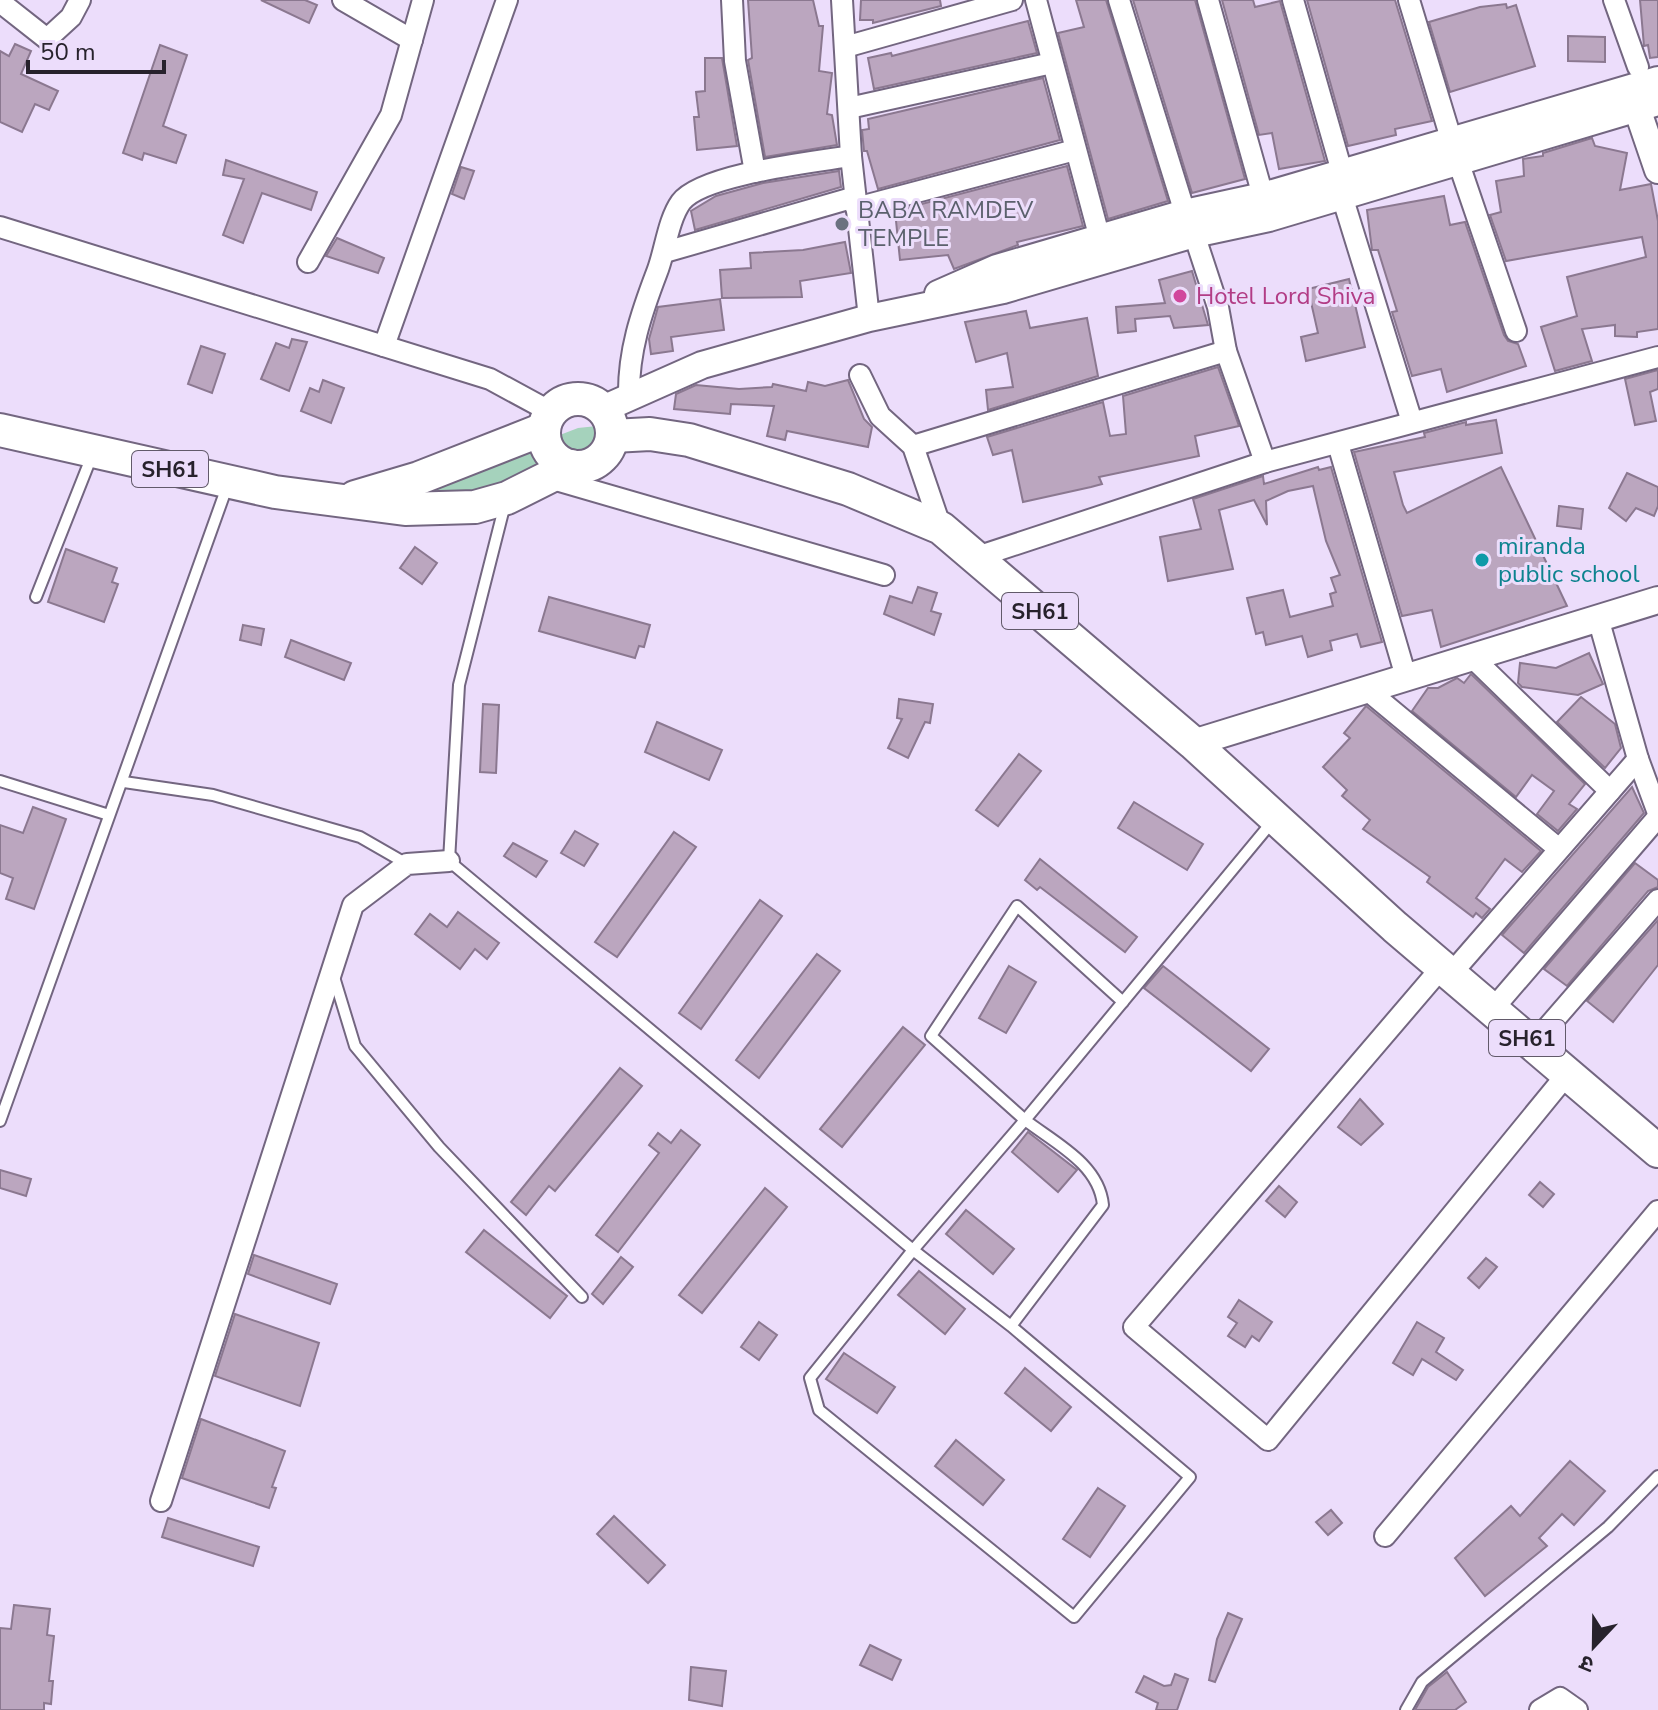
<svg xmlns="http://www.w3.org/2000/svg" width="1658" height="1710" font-family="'Nunito Sans','Noto Sans Devanagari',sans-serif">
	<style>
		.green { fill: #a5d2bc }
		.building { fill: #bba6bf; stroke: #8b7890; stroke-width: 2 }
		.lines { fill: none; stroke-linecap: round; stroke-linejoin: round }
		.service-casing { stroke: #736680; stroke-width: 14 }
		.minor-casing { stroke: #736680; stroke-width: 24 }
		.tertiary-casing { stroke: #736680; stroke-width: 30 }
		.primary-casing { stroke: #736680; stroke-width: 36 }
		.service { stroke: #fff; stroke-width: 10 }
		.minor { stroke: #fff; stroke-width: 20 }
		.tertiary { stroke: #fff; stroke-width: 26 }
		.primary { stroke: #fff; stroke-width: 32 }
		.worship-dot { fill: #6b7280; stroke: #ecddfb; stroke-width: 3 }
		.hotel-dot { fill: #d1479c; stroke: #ecddfb; stroke-width: 3 }
		.culture-dot { fill: #0f9aa8; stroke: #ecddfb; stroke-width: 3 }
		.labels { text-anchor: middle; stroke-width: 6; stroke-linejoin: round; paint-order: stroke }
		.shield { fill: #ecddfb; stroke: #625a6a; stroke-width: 2 }
		.shield-label { font-size: 22px; font-weight: bold; fill: #27222c }
		.worship-label { font-size: 24px; fill: #5b616d; stroke: #ecddfb; text-anchor: start }
		.hotel-label { font-size: 24px; fill: #b23c85; stroke: #ecddfb; text-anchor: start }
		.culture-label { font-size: 24px; fill: #0d838f; stroke: #ecddfb; text-anchor: start }
	</style>
	<rect width="100%" height="100%" fill="#ecddfb"/>
	<polygon class="green" points="597,426 613,433 597,451 466,503 415,491 578,428"/>
	<g class="building">
		<polygon points="261,0 305,0 317,5 309,23"/>
		<polygon points="748,0 813,0 819,26 823,26 819,71 832,73 827,114 832,115 837,145 765,157 748,60 752,58"/>
		<polygon points="861,0 940,0 941,6 873,23 873,20 860,20"/>
		<polygon points="1076,0 1106,0 1168,201 1108,219 1058,33 1084,27"/>
		<polygon points="1133,0 1195,0 1245,179 1192,193"/>
		<polygon points="1222,0 1253,0 1255,7 1280,1 1325,161 1279,169 1272,133 1259,135"/>
		<polygon points="1307,0 1395,0 1432,121 1395,129 1396,135 1348,146"/>
		<polygon points="1640,0 1658,0 1658,57 1650,58 1648,45 1644,46"/>
		<polygon points="1506,4 1507,8 1516,5 1535,66 1450,92 1429,22 1480,7"/>
		<polygon points="1028,21 1037,53 874,89 868,58 891,53 892,56"/>
		<polygon points="1568,36 1605,37 1605,62 1568,61"/>
		<polygon points="15,44 31,51 21,74 58,91 49,110 35,104 22,132 0,122 0,51 9,56"/>
		<polygon points="160,45 187,55 163,126 186,135 176,163 144,153 142,160 123,153"/>
		<polygon points="705,58 722,58 737,146 697,150 694,117 699,117 696,92 705,91"/>
		<polygon points="1043,78 1060,140 878,189 867,151 864,151 862,130 869,129 868,119"/>
		<polygon points="1592,138 1595,146 1627,153 1620,190 1651,184 1658,221 1658,329 1637,332 1637,337 1615,336 1615,325 1582,329 1592,361 1555,371 1541,327 1577,316 1567,277 1646,257 1642,237 1506,261 1490,215 1501,212 1496,181 1524,176 1523,159 1543,156 1543,153"/>
		<polygon points="226,160 317,192 311,210 262,193 243,243 223,235 244,179 223,175"/>
		<polygon points="1067,166 1083,226 1017,242 1018,245 954,269 948,255 900,260 895,211"/>
		<polygon points="461,167 474,171 464,199 452,194"/>
		<polygon points="839,171 841,187 695,230 691,211 716,196 763,183"/>
		<polygon points="1444,196 1450,225 1465,222 1504,335 1508,341 1518,344 1526,366 1447,392 1441,369 1412,376 1392,312 1397,311 1378,250 1372,250 1367,210"/>
		<polygon points="337,238 384,258 378,273 326,256"/>
		<polygon points="845,242 851,273 800,281 802,297 722,298 720,270 751,268 750,253 803,250"/>
		<polygon points="1192,271 1208,325 1174,328 1170,316 1135,319 1136,331 1118,333 1116,307 1165,303 1159,280"/>
		<polygon points="1349,279 1365,347 1306,361 1301,337 1318,333 1308,289"/>
		<polygon points="720,299 724,330 671,337 673,351 651,354 649,339 658,307"/>
		<polygon points="1026,311 1030,328 1087,318 1098,376 988,410 986,390 1013,387 1007,353 976,362 965,322"/>
		<polygon points="292,339 307,342 289,391 261,379 276,343 289,348"/>
		<polygon points="201,346 225,354 212,393 188,384"/>
		<polygon points="1218,367 1239,426 1195,436 1199,456 1099,477 1102,484 1091,487 1023,502 1012,450 993,455 987,437 1103,402 1110,436 1126,434 1123,396"/>
		<polygon points="1658,370 1658,389 1650,392 1656,421 1635,425 1625,379"/>
		<polygon points="323,380 344,388 331,423 301,411 310,388 319,392"/>
		<polygon points="848,380 864,419 872,427 868,447 787,431 785,440 767,436 774,406 731,404 730,414 674,409 676,394 696,385 739,389 772,387 773,384 806,391 808,382 825,386"/>
		<polygon points="1496,420 1502,453 1394,472 1403,505 1407,513 1501,467 1567,606 1441,647 1432,610 1402,616 1354,452 1425,437 1424,433 1466,422 1466,425"/>
		<polygon points="1318,467 1319,470 1331,467 1382,642 1361,647 1357,634 1330,641 1332,650 1308,657 1302,636 1266,645 1263,632 1256,634 1247,598 1283,590 1290,617 1333,606 1330,594 1336,592 1331,578 1340,575 1326,541 1313,486 1288,491 1266,501 1267,525 1254,500 1219,510 1233,569 1168,581 1160,537 1201,529 1193,499 1263,476 1264,484"/>
		<polygon points="1627,473 1658,487 1658,506 1654,516 1636,508 1626,521 1609,508"/>
		<polygon points="1559,506 1583,509 1581,529 1557,526"/>
		<polygon points="415,547 437,563 422,584 400,568"/>
		<polygon points="66,549 117,568 112,582 118,584 104,622 48,602"/>
		<polygon points="918,587 937,593 931,611 941,614 934,635 884,614 890,596 912,603"/>
		<polygon points="549,597 650,625 644,647 639,646 635,658 539,631"/>
		<polygon points="243,625 264,629 261,645 240,640"/>
		<polygon points="291,640 351,663 344,680 285,657"/>
		<polygon points="1589,653 1603,684 1578,695 1522,687 1518,683 1520,663 1556,668"/>
		<polygon points="1471,674 1585,784 1569,804 1577,809 1558,831 1537,814 1554,791 1532,775 1516,797 1412,711 1428,688 1438,688 1457,678 1464,683"/>
		<polygon points="1581,697 1615,724 1621,748 1605,768 1557,722"/>
		<polygon points="899,699 933,704 930,723 925,722 908,758 888,748 902,719 897,718"/>
		<polygon points="483,704 499,705 496,773 480,772"/>
		<polygon points="1366,706 1541,851 1522,872 1505,859 1476,898 1490,909 1482,918 1476,913 1473,917 1427,882 1430,877 1363,829 1370,820 1342,796 1347,790 1323,767 1350,738 1344,733"/>
		<polygon points="657,722 722,750 709,780 645,752"/>
		<polygon points="1019,754 1041,771 998,826 976,810"/>
		<polygon points="1632,787 1644,813 1524,953 1502,935"/>
		<polygon points="1134,802 1203,844 1187,870 1118,828"/>
		<polygon points="33,807 66,819 34,909 6,899 13,878 0,873 0,825 23,833"/>
		<polygon points="575,831 598,844 584,866 561,853"/>
		<polygon points="674,832 696,847 617,957 595,942"/>
		<polygon points="513,843 547,861 536,877 504,856"/>
		<polygon points="1040,859 1137,937 1125,952 1040,887 1037,890 1025,880"/>
		<polygon points="1635,863 1658,880 1658,887 1648,891 1567,986 1544,969"/>
		<polygon points="760,900 782,916 701,1029 679,1013"/>
		<polygon points="458,912 499,943 487,959 475,949 460,969 415,934 430,914 447,927"/>
		<polygon points="1658,920 1658,965 1613,1022 1587,1001"/>
		<polygon points="817,954 840,971 759,1078 736,1060"/>
		<polygon points="1009,966 1036,982 1006,1033 979,1018"/>
		<polygon points="1163,966 1269,1049 1251,1071 1144,988"/>
		<polygon points="903,1027 925,1045 842,1147 820,1129"/>
		<polygon points="620,1068 642,1086 555,1191 549,1186 526,1215 511,1202"/>
		<polygon points="1360,1099 1383,1124 1361,1145 1338,1127"/>
		<polygon points="681,1130 700,1145 618,1252 596,1235 659,1153 649,1145 658,1133 671,1143"/>
		<polygon points="1028,1132 1077,1170 1058,1192 1012,1152"/>
		<polygon points="0,1170 31,1179 26,1196 0,1188"/>
		<polygon points="1540,1182 1554,1194 1543,1207 1529,1195"/>
		<polygon points="1279,1186 1297,1202 1285,1217 1266,1201"/>
		<polygon points="765,1188 787,1207 702,1313 679,1295"/>
		<polygon points="966,1210 1014,1249 993,1274 946,1234"/>
		<polygon points="484,1230 567,1296 550,1318 466,1252"/>
		<polygon points="254,1255 337,1284 330,1304 248,1274"/>
		<polygon points="621,1257 633,1267 603,1304 592,1294"/>
		<polygon points="1486,1258 1497,1267 1479,1288 1468,1278"/>
		<polygon points="919,1271 965,1309 945,1334 898,1295"/>
		<polygon points="1239,1300 1272,1322 1259,1341 1252,1336 1245,1347 1228,1336 1237,1323 1228,1317"/>
		<polygon points="235,1314 319,1343 300,1406 215,1376"/>
		<polygon points="759,1322 777,1335 759,1360 741,1347"/>
		<polygon points="1417,1322 1444,1338 1436,1352 1463,1370 1456,1380 1422,1359 1413,1375 1393,1363"/>
		<polygon points="844,1353 895,1387 877,1413 826,1379"/>
		<polygon points="1025,1368 1071,1407 1051,1431 1005,1393"/>
		<polygon points="201,1419 285,1451 272,1487 276,1488 269,1508 182,1478"/>
		<polygon points="956,1440 1004,1480 983,1505 935,1466"/>
		<polygon points="1570,1461 1605,1491 1574,1525 1562,1514 1539,1538 1547,1546 1485,1596 1455,1558 1511,1506 1520,1516"/>
		<polygon points="1098,1488 1125,1506 1090,1557 1063,1539"/>
		<polygon points="1331,1510 1342,1523 1328,1535 1316,1522"/>
		<polygon points="614,1516 665,1565 648,1583 597,1534"/>
		<polygon points="168,1518 259,1547 253,1566 162,1537"/>
		<polygon points="14,1605 50,1609 47,1635 54,1636 49,1681 53,1681 51,1704 44,1703 44,1710 0,1710 0,1628 11,1629"/>
		<polygon points="1228,1613 1242,1619 1215,1682 1209,1680 1217,1639"/>
		<polygon points="870,1645 901,1660 892,1680 860,1665"/>
		<polygon points="691,1667 726,1671 722,1706 689,1700"/>
		<polygon points="1447,1672 1466,1702 1455,1710 1415,1710 1428,1687"/>
		<polygon points="1175,1674 1188,1679 1177,1710 1156,1710 1158,1703 1136,1692 1144,1676 1164,1686 1171,1685"/>
	</g>
	<g class="lines">
		<g class="service-casing">
			<g id="service">
				<polyline points="505,504 459,685 449,861 913,1250 1025,1120 931,1036 1017,906 1123,1002"/>
				<polyline points="36,597 93,453"/>
				<polyline points="0,781 109,815"/>
				<polyline points="124,782 213,795 360,837 407,864"/>
				<polyline points="334,977 355,1046 439,1147 582,1297"/>
				<polyline points="0,1121 228,484"/>
				<path d="M1011 1326 913 1250 810 1378 819 1410 1074 1617 1190 1477 1011 1326 1103 1205C1099 1164 1055 1143 1025 1120L1272 822"/>
				<polyline points="1406,1710 1422,1682 1608,1527 1658,1476"/>
			</g>
		</g>
		<g class="minor-casing">
			<g id="minor">
				<polyline points="343,0 412,40"/>
				<polyline points="732,0 735,61 755,172"/>
				<polyline points="842,0 851,156 869,318"/>
				<polyline points="1036,0 1100,239"/>
				<polyline points="1119,0 1185,213"/>
				<polyline points="1208,0 1263,196"/>
				<polyline points="1293,0 1342,172"/>
				<polyline points="1409,0 1452,142"/>
				<polyline points="1614,0 1638,67"/>
				<polyline points="0,2 47,39 71,17 80,0"/>
				<polyline points="845,47 1012,0"/>
				<polyline points="849,108 1052,63"/>
				<polyline points="1459,164 1516,331"/>
				<polyline points="1342,196 1412,422"/>
				<polyline points="856,208 1075,150"/>
				<polyline points="0,227 490,379 551,412"/>
				<polyline points="1194,234 1218,307 1226,351 1265,462"/>
				<polyline points="665,252 855,197"/>
				<polyline points="308,262 391,115 423,0"/>
				<polyline points="384,346 507,0"/>
				<polyline points="860,375 880,416 913,446 941,528"/>
				<path d="M629 397C628 352 641 314 657 272 665 252 668 220 681 202 702 174 815 162 851 156"/>
				<polyline points="1338,444 1406,677"/>
				<polyline points="913,446 1226,351"/>
				<polyline points="549,478 884,575"/>
				<polyline points="977,557 1265,462 1658,357"/>
				<polyline points="1598,618 1638,759 1658,813"/>
				<polyline points="1473,658 1610,791"/>
				<polyline points="1366,689 1559,849"/>
				<polyline points="1442,967 1134,1327 1268,1440 1568,1073"/>
				<polyline points="1450,975 1638,759"/>
				<polyline points="1492,1010 1658,817"/>
				<polyline points="1534,1043 1658,900"/>
				<polyline points="161,1501 353,905 407,864 449,861"/>
				<polyline points="1385,1536 1658,1211"/>
				<polyline points="1540,1710 1560,1698 1577,1710"/>
			</g>
		</g>
		<g class="tertiary-casing">
			<g id="tertiary">
				<polyline points="1631,91 1658,170"/>
				<polyline points="938,294 997,268 1185,213 1263,196 1658,80"/>
				<polyline points="603,409 702,365 869,318 1003,290 1194,234 1269,218 1658,102"/>
				<polyline points="1193,743 1658,600"/>
			</g>
		</g>
		<g class="primary-casing">
			<g id="primary">
				<circle cx="578" cy="433" r="34"/>
				<polyline points="0,430 275,492 405,509 475,507 507,498 571,466"/>
				<polyline points="613,436 650,434 689,440 848,489 941,528 1193,743 1395,927 1658,1151"/>
				<polyline points="355,497 419,478 544,429"/>
			</g>
		</g>
		<use href="#service" class="service"/>
		<use href="#minor" class="minor"/>
		<use href="#tertiary" class="tertiary"/>
		<use href="#primary" class="primary"/>
	</g>
	<circle class="worship-dot" cx="842" cy="224" r="8"/>
	<circle class="hotel-dot" cx="1180" cy="296" r="8"/>
	<circle class="culture-dot" cx="1482" cy="560" r="8"/>
	<g class="labels">
		<g class="shield">
			<rect x="132" y="451" width="76" height="36" rx="6"/>
			<rect x="1002" y="593" width="76" height="36" rx="6"/>
			<rect x="1489" y="1020" width="76" height="36" rx="6"/>
		</g>
		<g class="shield-label">
			<text x="170" y="477">SH61</text>
			<text x="1040" y="619">SH61</text>
			<text x="1527" y="1046">SH61</text>
		</g>
		<g class="worship-label">
			<text x="858" y="218">BABA RAMDEV<tspan x="858" dy="28">TEMPLE</tspan></text>
		</g>
		<g class="hotel-label">
			<text x="1196" y="304">Hotel Lord Shiva</text>
		</g>
		<g class="culture-label">
			<text x="1498" y="554">miranda<tspan x="1498" dy="28">public school</tspan></text>
		</g>
	</g>
	<g transform="translate(1594 1646) rotate(202)" stroke="#ecddfb" stroke-width="6" paint-order="stroke">
	<path d="M0-6L14 30L0 20L-14 30Z" fill="#27222c"/>
	<text y="-12" font-size="22" font-weight="bold" text-anchor="middle" fill="#27222c">उ</text>
	</g>
	<path d="M28 60v12h136v-12" fill="none" stroke="#27222c" stroke-width="4"/>
	<text x="40" y="60" font-size="24" fill="#27222c" stroke="#ecddfb" stroke-width="6" paint-order="stroke">50 m</text>
</svg>
